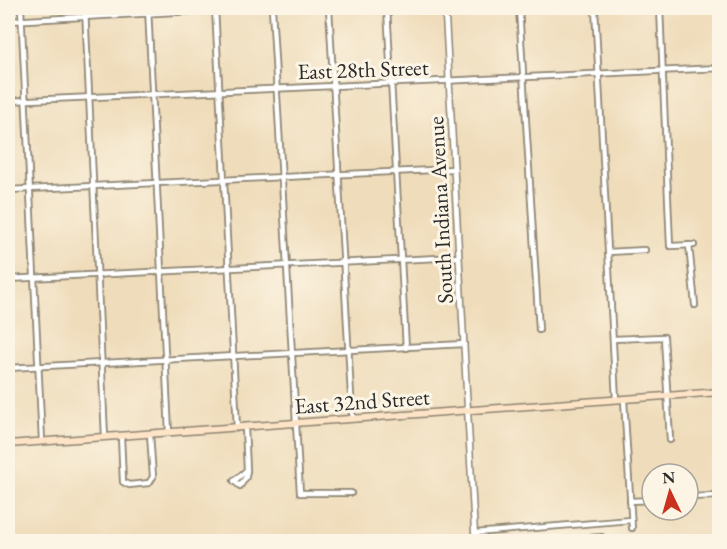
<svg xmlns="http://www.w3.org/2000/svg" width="727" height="549" font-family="'EB Garamond',serif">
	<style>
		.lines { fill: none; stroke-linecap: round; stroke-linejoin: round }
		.minor-casing { stroke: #8d8472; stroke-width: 8 }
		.tertiary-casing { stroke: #8d8472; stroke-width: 8 }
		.secondary-casing { stroke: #8d8472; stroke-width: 9 }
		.minor { stroke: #fff; stroke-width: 4.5 }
		.tertiary { stroke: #fff; stroke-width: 5 }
		.secondary { stroke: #fee4c6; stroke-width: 6 }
		.labels { text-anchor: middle; stroke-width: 6; stroke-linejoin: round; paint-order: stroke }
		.street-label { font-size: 22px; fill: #2b2b2b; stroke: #fcf5e5 }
	</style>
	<rect width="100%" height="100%" fill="#fcf5e5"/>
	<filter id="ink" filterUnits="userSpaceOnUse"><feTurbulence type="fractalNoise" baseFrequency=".0167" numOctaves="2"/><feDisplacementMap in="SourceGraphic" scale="12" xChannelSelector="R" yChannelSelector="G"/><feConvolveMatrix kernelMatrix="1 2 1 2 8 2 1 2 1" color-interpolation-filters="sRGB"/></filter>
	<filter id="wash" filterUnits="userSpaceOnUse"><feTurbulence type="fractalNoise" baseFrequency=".008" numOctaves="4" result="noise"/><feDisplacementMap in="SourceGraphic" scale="24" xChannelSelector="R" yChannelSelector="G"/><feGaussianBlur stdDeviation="1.35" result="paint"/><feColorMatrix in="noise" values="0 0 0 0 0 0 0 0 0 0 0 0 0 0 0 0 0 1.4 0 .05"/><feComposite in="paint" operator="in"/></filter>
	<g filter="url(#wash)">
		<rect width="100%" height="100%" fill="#efdcba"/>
	</g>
	<g filter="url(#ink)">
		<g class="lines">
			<g class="minor-casing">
				<g id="minor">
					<polyline points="21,8 42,441"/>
					<polyline points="85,8 105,437"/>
					<polyline points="148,8 169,433"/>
					<polyline points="215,8 237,428"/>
					<polyline points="272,8 300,493 351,493"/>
					<polyline points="329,8 352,413 354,419"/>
					<polyline points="387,8 406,348"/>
					<polyline points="519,8 539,330"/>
					<polyline points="595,8 616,400"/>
					<polyline points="660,8 670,246 694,245"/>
					<polyline points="8,21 250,8"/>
					<polyline points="8,101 720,68"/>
					<polyline points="8,190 454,169"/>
					<polyline points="689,245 695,305"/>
					<polyline points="608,252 645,250"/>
					<polyline points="8,279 459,257"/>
					<polyline points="613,339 664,337 670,440"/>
					<polyline points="8,368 464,344"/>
					<polyline points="624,400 632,528"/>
					<polyline points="245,427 247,470"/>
					<polyline points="121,436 123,482 129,485 149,483 153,477 150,434"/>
					<polygon points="247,470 246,477 240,486 234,481"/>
					<polyline points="688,497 720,496"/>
					<polyline points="630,501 652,500"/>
					<polyline points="475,533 631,520"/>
					<polyline points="464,542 475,541"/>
					<polyline points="541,542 602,537 609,542"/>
				</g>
			</g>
			<g class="tertiary-casing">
				<polyline id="tertiary" points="445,8 475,542"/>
			</g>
			<g class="secondary-casing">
				<polyline id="secondary" points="8,444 720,392"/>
			</g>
			<use href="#minor" class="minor"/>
			<use href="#tertiary" class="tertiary"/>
			<use href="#secondary" class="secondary"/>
		</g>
	</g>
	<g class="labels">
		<g class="street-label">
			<text transform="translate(363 69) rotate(-2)" y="8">East 28th Street</text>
			<text transform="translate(440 210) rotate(-93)" y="8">South Indiana Avenue</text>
			<text transform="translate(362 401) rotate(-4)" y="8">East 32nd Street</text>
		</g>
	</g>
	<rect width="727" height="549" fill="none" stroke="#fcf5e5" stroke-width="30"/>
	<g transform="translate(670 492) rotate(355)"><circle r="28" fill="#fcf5e5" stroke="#a8a49b" stroke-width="1.5"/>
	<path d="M0-4.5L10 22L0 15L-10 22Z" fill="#c8321e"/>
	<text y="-9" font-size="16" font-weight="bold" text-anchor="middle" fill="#2b2b2b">N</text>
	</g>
</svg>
